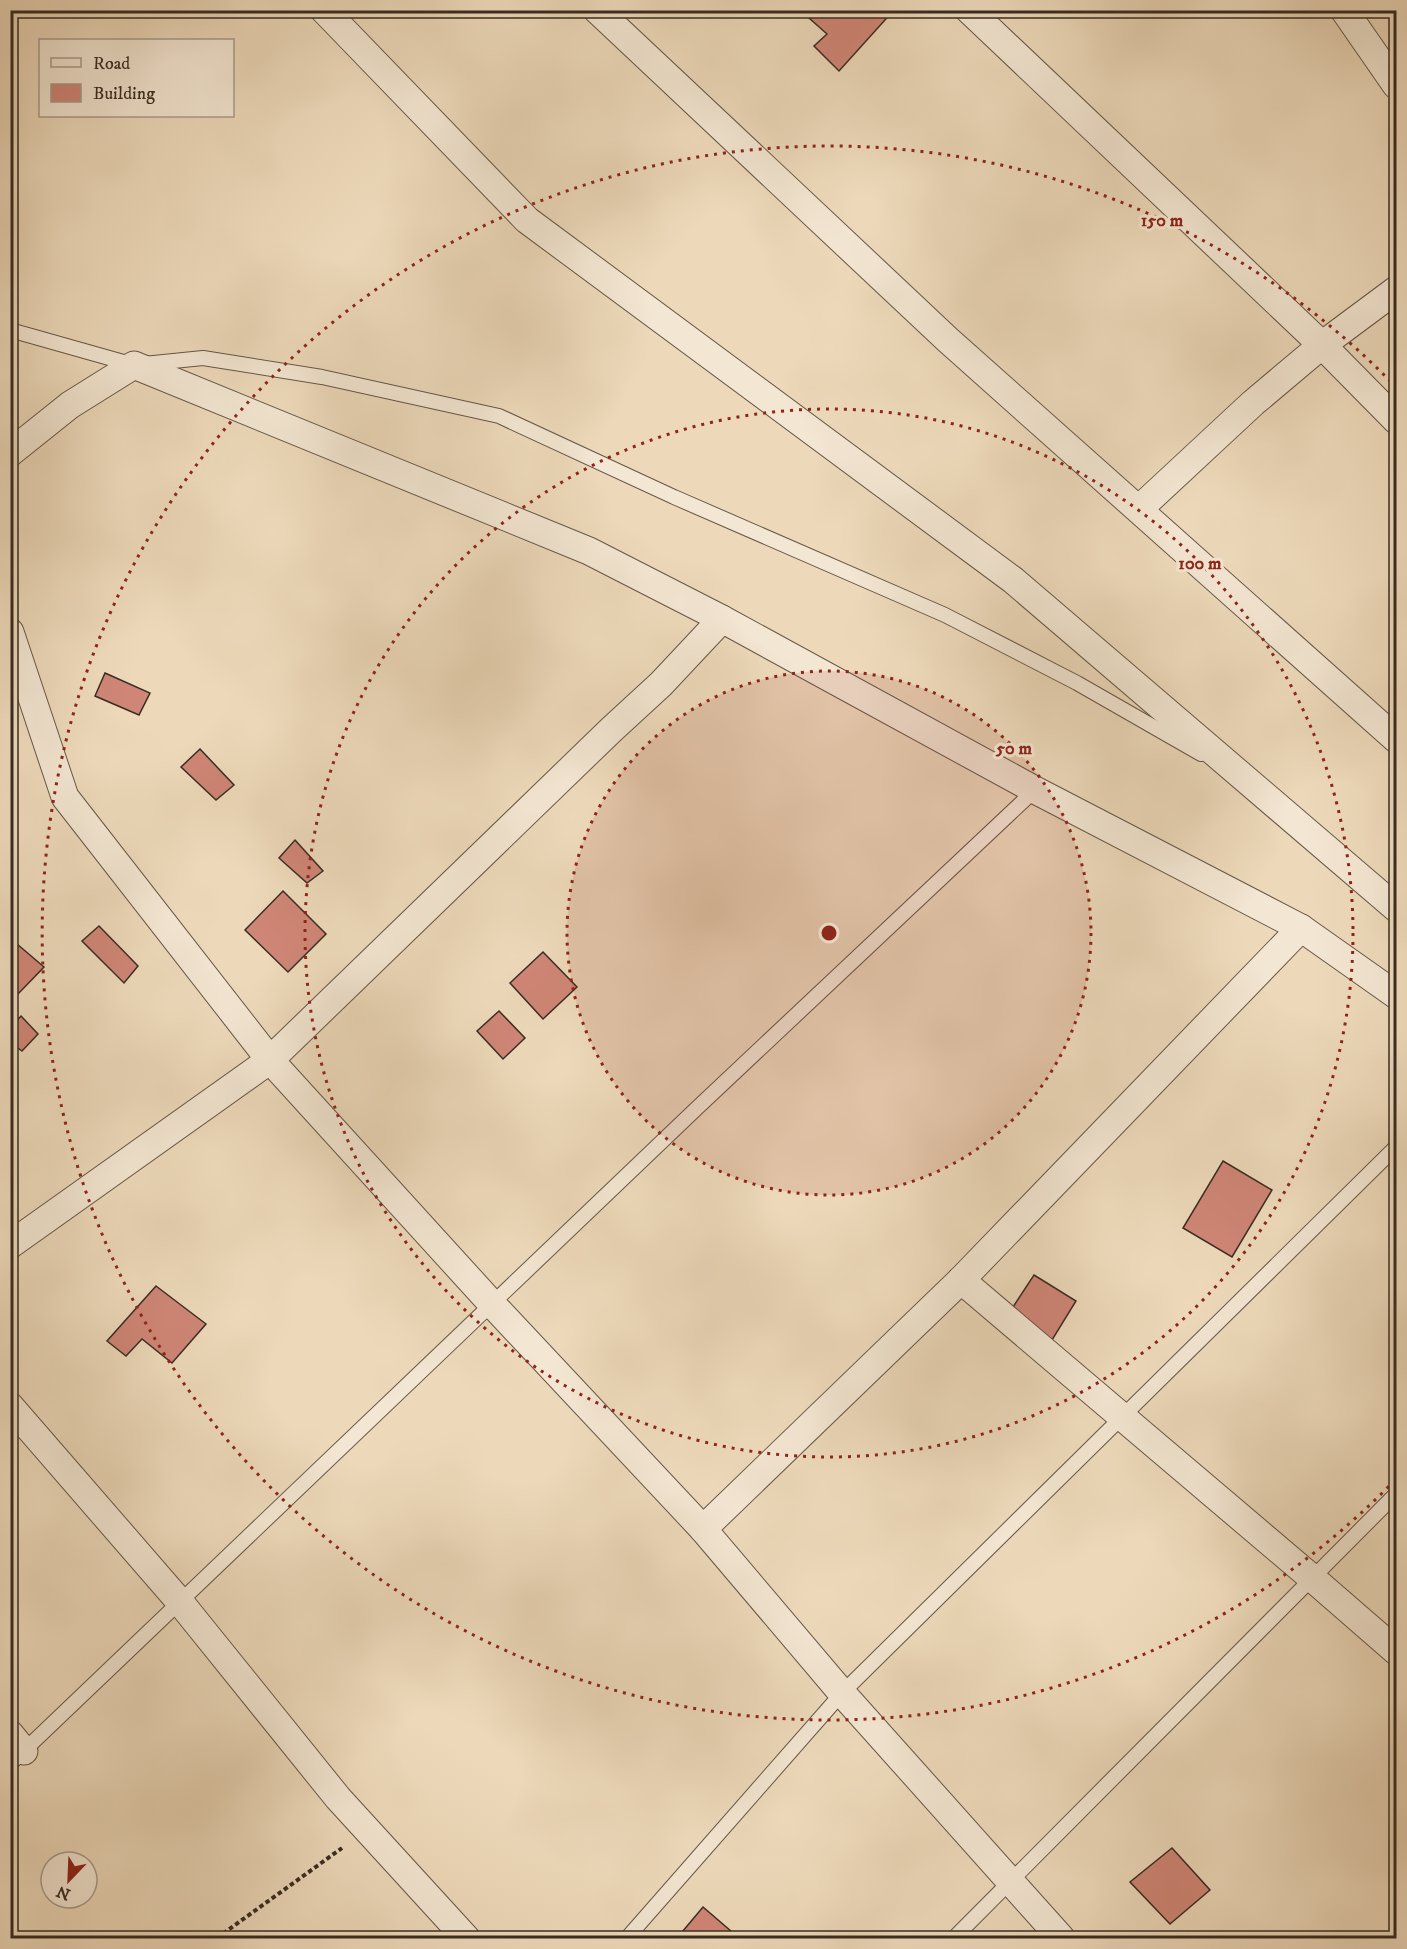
<svg xmlns="http://www.w3.org/2000/svg" width="1407" height="1949" font-family="'IM FELL DW Pica',serif">
	<style>
		.building { fill: #d08677; stroke: #382c22; stroke-width: 1.5 }
		.lines { fill: none; stroke-linecap: round; stroke-linejoin: round }
		.lane-casing { stroke: #655748; stroke-width: 16 }
		.street-casing { stroke: #655748; stroke-width: 29 }
		.path { stroke: #382c22; stroke-width: 4; stroke-dasharray: 4.5 3; stroke-linecap: butt }
		.lane { stroke: #f3e6d2; stroke-width: 14 }
		.street { stroke: #f3e6d2; stroke-width: 27 }
		.ring { fill: none; stroke: #8f2418; stroke-width: 3; stroke-dasharray: 3 6 }
		.centre { fill: #8f2418; stroke: #f3e6d2; stroke-width: 3 }
		.ring-label { font-size: 18px; text-anchor: middle; font-weight: bold; fill: #8f2418; stroke: #f3e6d2; stroke-width: 6; stroke-linejoin: round; paint-order: stroke }
	</style>
	<rect width="100%" height="100%" fill="#edd9ba"/>
	<filter id="stains"><feTurbulence type="fractalNoise" baseFrequency=".00333" numOctaves="4"/><feColorMatrix values="0 0 0 0 .2 0 0 0 0 .09 0 0 0 0 .02 0 0 0 .5 -.17"/></filter>
	<radialGradient id="worn" r=".72"><stop offset=".6" stop-color="#630" stop-opacity="0"/><stop offset="1" stop-color="#630" stop-opacity=".3"/></radialGradient>
	<g class="building">
		<polygon points="800,10 894,10 839,71 814,46 827,34"/>
		<polygon points="105,673 150,693 139,715 95,696"/>
		<polygon points="200,749 234,785 216,800 181,767"/>
		<polygon points="295,840 323,871 307,883 279,858"/>
		<polygon points="283,891 326,934 288,972 245,930"/>
		<polygon points="99,926 138,966 124,983 82,941"/>
		<polygon points="10,938 44,967 17,995 10,989"/>
		<polygon points="543,952 577,987 543,1019 510,983"/>
		<polygon points="499,1011 525,1038 503,1059 477,1031"/>
		<polygon points="21,1016 38,1034 22,1051 10,1042 10,1028"/>
		<polygon points="1223,1161 1272,1190 1232,1257 1183,1228"/>
		<polygon points="1034,1275 1076,1301 1052,1340 1009,1313"/>
		<polygon points="156,1286 206,1324 172,1363 142,1339 126,1356 107,1341"/>
		<polygon points="1172,1848 1210,1890 1170,1924 1130,1882"/>
		<polygon points="703,1907 739,1938 677,1938"/>
	</g>
	<g class="lines">
		<g class="lane-casing">
			<g id="lane">
				<polyline points="10,330 134,365 203,358 322,377 499,416 674,497 945,615 1077,683 1201,754"/>
				<polyline points="10,1764 697,1108 1035,790"/>
				<polyline points="627,1938 842,1693 1396,1147"/>
				<polyline points="954,1938 1396,1494"/>
			</g>
		</g>
		<g class="street-casing">
			<g id="street">
				<polyline points="324,10 527,220 1013,580 1396,908"/>
				<polyline points="597,10 948,340 1396,739"/>
				<polyline points="969,10 1322,345 1396,420"/>
				<polyline points="1344,10 1396,85"/>
				<polyline points="10,453 70,405 134,365 589,551 722,619 1035,790 1301,928 1396,995"/>
				<polyline points="1139,509 1253,403 1322,345 1396,290"/>
				<polyline points="10,632 65,797 270,1060 492,1304 703,1529 842,1693 1061,1938"/>
				<polyline points="10,1245 270,1060 611,730 661,684 722,619"/>
				<polyline points="961,1280 1312,1578 1396,1651"/>
				<polyline points="10,1406 180,1602 338,1798 466,1938"/>
				<polyline points="703,1529 961,1280 1301,928"/>
				<polyline points="10,1734 24,1751"/>
			</g>
		</g>
		<polyline class="path" points="217,1938 342,1848"/>
		<use href="#lane" class="lane"/>
		<use href="#street" class="street"/>
	</g>
	<circle cx="829" cy="933" r="262" fill="#8f2418" fill-opacity=".12"/>
	<g class="ring">
		<circle cx="829" cy="933" r="262"/>
		<circle cx="829" cy="933" r="524"/>
		<path d="M1395 1480A787 787 0 1 1 1395 386"/>
	</g>
	<circle cx="829" cy="933" r="9" class="centre"/>
	<g class="ring-label">
		<text x="1162" y="226">150 m</text>
		<text x="1200" y="569">100 m</text>
		<text x="1014" y="754">50 m</text>
	</g>
	<rect width="1407" height="1949" fill="none" stroke="#edd9ba" stroke-width="36"/>
	<rect x="12" y="12" width="1383" height="1925" fill="none" stroke="#382c22" stroke-width="3"/>
	<rect x="18" y="18" width="1371" height="1913" fill="none" stroke="#382c22" stroke-width="1.5"/>
	<rect x="39" y="39" width="195" height="78" fill="#f3e6d2" stroke="#a89c8c" stroke-width="1.5"/>
	<rect x="51" y="58" width="30" height="9" fill="#f3e6d2" stroke="#a89c8c" stroke-width="1.5"/>
	<text x="93" y="69" font-size="18" fill="#382c22">Road</text>
	<rect x="51" y="84" width="30" height="18" fill="#d08677" stroke="#a89c8c" stroke-width="1.5"/>
	<text x="93" y="99" font-size="18" fill="#382c22">Building</text>
	<g transform="translate(69 1880) rotate(203)"><circle r="28" fill="#f3e6d2" stroke="#a89c8c" stroke-width="1.5"/>
	<path d="M0-4.5L10 22L0 15L-10 22Z" fill="#8f2418"/>
	<text y="-9" font-size="16" font-weight="bold" text-anchor="middle" fill="#382c22">N</text>
	</g>
	<rect width="100%" height="100%" filter="url(#stains)"/>
	<rect width="100%" height="100%" fill="url(#worn)"/>
</svg>
